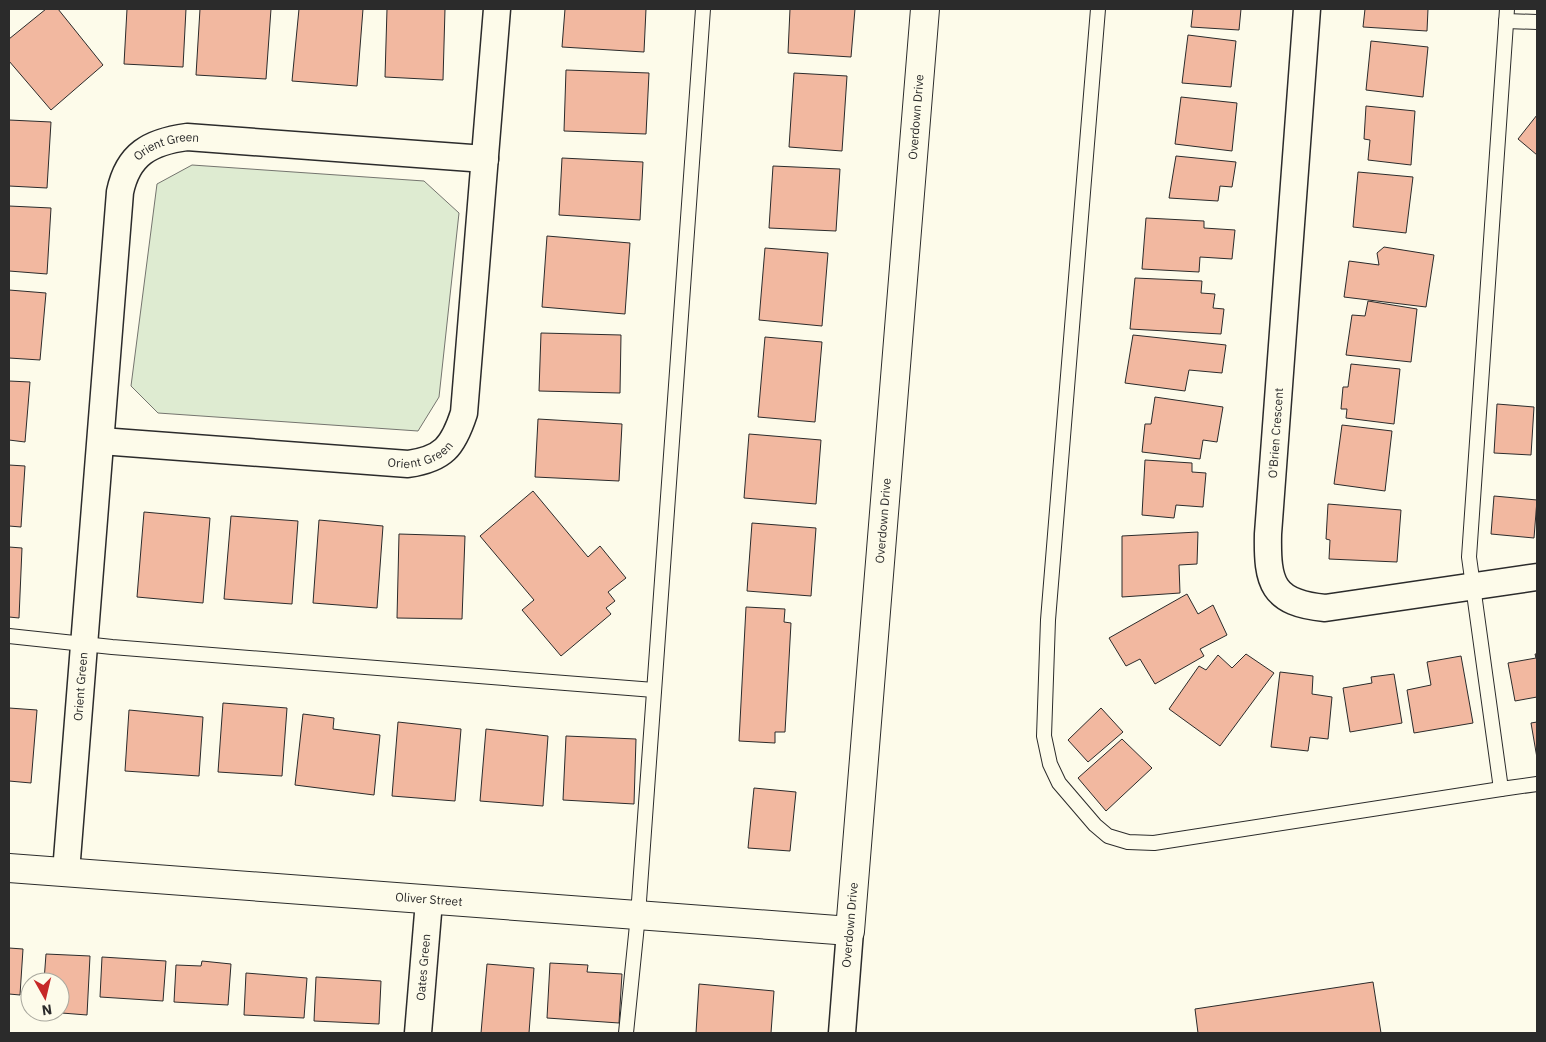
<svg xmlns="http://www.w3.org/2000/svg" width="1546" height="1042" font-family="'IBM Plex Sans',sans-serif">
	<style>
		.green { fill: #deebd1; stroke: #74746e }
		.building { fill: #f2b8a0; stroke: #2b2b2b }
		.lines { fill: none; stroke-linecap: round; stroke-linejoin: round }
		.lane-casing { stroke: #2b2b2b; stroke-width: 16 }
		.street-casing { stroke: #2b2b2b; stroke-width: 29 }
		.secondary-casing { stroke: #2b2b2b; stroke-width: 30 }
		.lane { stroke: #fdfbea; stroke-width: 14 }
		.street { stroke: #fdfbea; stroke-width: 26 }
		.secondary { stroke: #fdfbea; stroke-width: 28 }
		.labels { text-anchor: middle; stroke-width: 4; stroke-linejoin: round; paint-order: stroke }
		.street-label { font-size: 12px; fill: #2b2b2b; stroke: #fdfbea }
	</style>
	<rect width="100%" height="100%" fill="#fdfbea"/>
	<polygon class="green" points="192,165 424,181 459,213 439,397 418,431 158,413 131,386 157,184"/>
	<g class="building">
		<polygon points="46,9 58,9 103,65 51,110 9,61 9,39"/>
		<polygon points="127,9 186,9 183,67 124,64"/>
		<polygon points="200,9 271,9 266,79 196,75"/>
		<polygon points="299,9 363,9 357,86 292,81"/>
		<polygon points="387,9 445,9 443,80 385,77"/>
		<polygon points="565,9 646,9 644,52 562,47"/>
		<polygon points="790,9 855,9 851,57 788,53"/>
		<polygon points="1193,9 1241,9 1239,30 1191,27"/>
		<polygon points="1365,9 1428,9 1427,31 1363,27"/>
		<polygon points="1188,35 1236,41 1231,87 1182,83"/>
		<polygon points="1371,41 1428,47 1423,97 1366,90"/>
		<polygon points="566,70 649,73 646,134 564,131"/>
		<polygon points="794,73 847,76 842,151 789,147"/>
		<polygon points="1181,97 1237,103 1232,151 1175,144"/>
		<polygon points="1366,106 1415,111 1411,165 1368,160 1370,140 1364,139"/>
		<polygon points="1537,115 1537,155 1518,139"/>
		<polygon points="9,120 51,122 47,188 9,186"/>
		<polygon points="1176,156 1236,162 1232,187 1220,186 1218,201 1169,198"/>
		<polygon points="562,158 643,162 640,220 559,215"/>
		<polygon points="773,166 840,169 836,231 769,228"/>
		<polygon points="1358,172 1413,177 1406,233 1353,227"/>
		<polygon points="9,206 51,208 47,274 9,271"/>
		<polygon points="1146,218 1204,221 1204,228 1235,230 1232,259 1200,257 1199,272 1142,269"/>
		<polygon points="547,236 630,243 625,314 542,307"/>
		<polygon points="1384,247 1434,255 1426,307 1344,297 1349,261 1379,265 1377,253"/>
		<polygon points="765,248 828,253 822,326 759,320"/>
		<polygon points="1135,278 1202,281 1201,293 1215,294 1213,308 1224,309 1221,334 1130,329"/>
		<polygon points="9,290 46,293 40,360 9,358"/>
		<polygon points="1368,301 1417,309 1411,362 1346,355 1352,315 1365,316"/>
		<polygon points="541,333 621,335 620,393 539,391"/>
		<polygon points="1133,335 1226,345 1222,373 1189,370 1185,391 1125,383"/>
		<polygon points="765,337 822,342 815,422 758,417"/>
		<polygon points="1351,364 1400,369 1394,424 1346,418 1347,409 1341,409 1343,387 1348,387"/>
		<polygon points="9,381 30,382 25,442 9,440"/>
		<polygon points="1155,397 1223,407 1217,442 1203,440 1200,459 1142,452 1145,424 1151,424"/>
		<polygon points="1497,404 1534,407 1531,455 1494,453"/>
		<polygon points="538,419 622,424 619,481 535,477"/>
		<polygon points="1342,425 1392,431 1385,491 1334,484"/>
		<polygon points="749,434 821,440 816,504 744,498"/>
		<polygon points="1145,460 1192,463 1192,472 1206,473 1203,507 1176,505 1174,518 1142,515"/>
		<polygon points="9,465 25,466 21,527 9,526"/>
		<polygon points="533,491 588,557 600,546 626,578 608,592 615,601 606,608 611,614 561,656 522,610 534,600 480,536"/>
		<polygon points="1494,496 1537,500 1534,538 1491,534"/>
		<polygon points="1328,504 1401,510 1397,562 1329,559 1330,540 1326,539"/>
		<polygon points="144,512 210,518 203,603 137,597"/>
		<polygon points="231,516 298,521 292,604 224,599"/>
		<polygon points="319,520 383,526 377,608 313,603"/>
		<polygon points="752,523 816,528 811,596 747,591"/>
		<polygon points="1198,532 1197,564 1179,565 1180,593 1122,597 1122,536"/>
		<polygon points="399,534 465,536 462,619 397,618"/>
		<polygon points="9,547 22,548 19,618 9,617"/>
		<polygon points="1187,594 1198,614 1213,605 1227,635 1200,649 1204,656 1155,684 1140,659 1126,666 1109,638"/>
		<polygon points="746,607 785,609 784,622 791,623 785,732 775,732 775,743 739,741"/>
		<polygon points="1246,654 1274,673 1220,746 1169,709 1199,666 1206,670 1218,655 1232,668"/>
		<polygon points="1535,654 1537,654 1537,697 1515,701 1508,663 1536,658"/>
		<polygon points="1461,656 1473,723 1414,733 1407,690 1431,685 1427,662"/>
		<polygon points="1280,672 1313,676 1312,694 1332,697 1328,739 1310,737 1308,751 1271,747"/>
		<polygon points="1394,674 1402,723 1350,732 1343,688 1372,683 1371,677"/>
		<polygon points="223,703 287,708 282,776 218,772"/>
		<polygon points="9,708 37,710 31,783 9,781"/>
		<polygon points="1101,708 1123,732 1088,762 1068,740"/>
		<polygon points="129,710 203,717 199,776 125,771"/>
		<polygon points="303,714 334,718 333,729 380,735 374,795 295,785"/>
		<polygon points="398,722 461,729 455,801 392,796"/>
		<polygon points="1537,722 1537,758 1531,723"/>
		<polygon points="486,729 548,736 543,806 480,801"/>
		<polygon points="566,736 636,739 634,804 563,800"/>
		<polygon points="1122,739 1152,768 1106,811 1078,778"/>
		<polygon points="754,788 796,792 790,851 748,848"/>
		<polygon points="9,948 23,949 20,995 9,994"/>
		<polygon points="46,954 90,956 87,1015 49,1012 60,1012 60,982 34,982 44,981"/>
		<polygon points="102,957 166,961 163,1001 100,997"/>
		<polygon points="202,961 231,964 228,1005 174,1002 176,965 201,966"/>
		<polygon points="550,963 588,965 587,972 622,974 619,1023 547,1018"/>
		<polygon points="487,964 534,968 529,1033 481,1033"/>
		<polygon points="246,973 307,978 304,1018 244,1015"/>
		<polygon points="316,977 381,981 379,1024 314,1021"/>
		<polygon points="1373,982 1381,1033 1198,1033 1195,1009"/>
		<polygon points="699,984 774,991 771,1033 696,1033"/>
	</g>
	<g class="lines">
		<g class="lane-casing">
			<g id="lane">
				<polyline points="1098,9 1048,620 1044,736 1050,764 1059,783 1095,825 1108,836 1128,842 1154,843 1501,789"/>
				<polyline points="1507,9 1469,557 1501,789 1537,784"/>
				<polyline points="1506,21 1537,22"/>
				<polyline points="9,636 112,647 654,690"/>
				<polyline points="626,1033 638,915 703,9"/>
			</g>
		</g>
		<g class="street-casing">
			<g id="street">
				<path d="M1307 9 1268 534C1267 583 1272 603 1325 608L1537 577"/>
				<path id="s1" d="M101 441 408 464C443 459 453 447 464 413L497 9"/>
				<path id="s2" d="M66 872 120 192C128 154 150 142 187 137L485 159"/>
				<path id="s3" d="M418 1033 429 901"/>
				<polyline points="842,1033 850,931"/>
			</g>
		</g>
		<g class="secondary-casing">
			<g id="secondary">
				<path id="s4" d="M9 868 850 931 925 9"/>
			</g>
		</g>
		<use href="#lane" class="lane"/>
		<use href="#street" class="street"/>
		<use href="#secondary" class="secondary"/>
	</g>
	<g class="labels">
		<g class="street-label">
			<text dy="4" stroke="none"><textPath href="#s4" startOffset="1660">Overdown Drive</textPath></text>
			<text dy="4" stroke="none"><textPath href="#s2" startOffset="754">Orient Green</textPath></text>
			<text transform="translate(1276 433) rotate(-86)" y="4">O'Brien Crescent</text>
			<text dy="4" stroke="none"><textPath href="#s1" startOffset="322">Orient Green</textPath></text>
			<text dy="4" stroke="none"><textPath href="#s4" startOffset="1255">Overdown Drive</textPath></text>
			<text dy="4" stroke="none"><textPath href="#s2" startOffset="186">Orient Green</textPath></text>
			<text dy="4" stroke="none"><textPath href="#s4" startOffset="421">Oliver Street</textPath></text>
			<text transform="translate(850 925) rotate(-85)" y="4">Overdown Drive</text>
			<text dy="4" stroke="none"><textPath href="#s3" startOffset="66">Oates Green</textPath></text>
		</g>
	</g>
	<rect width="1546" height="1042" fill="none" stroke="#2b2b2b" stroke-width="20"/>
	<g transform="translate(45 997) rotate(172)"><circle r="24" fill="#fdfbea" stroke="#a9a89e"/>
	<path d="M0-4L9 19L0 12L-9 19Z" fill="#c62828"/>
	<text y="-8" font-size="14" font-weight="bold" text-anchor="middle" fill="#2b2b2b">N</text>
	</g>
</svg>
